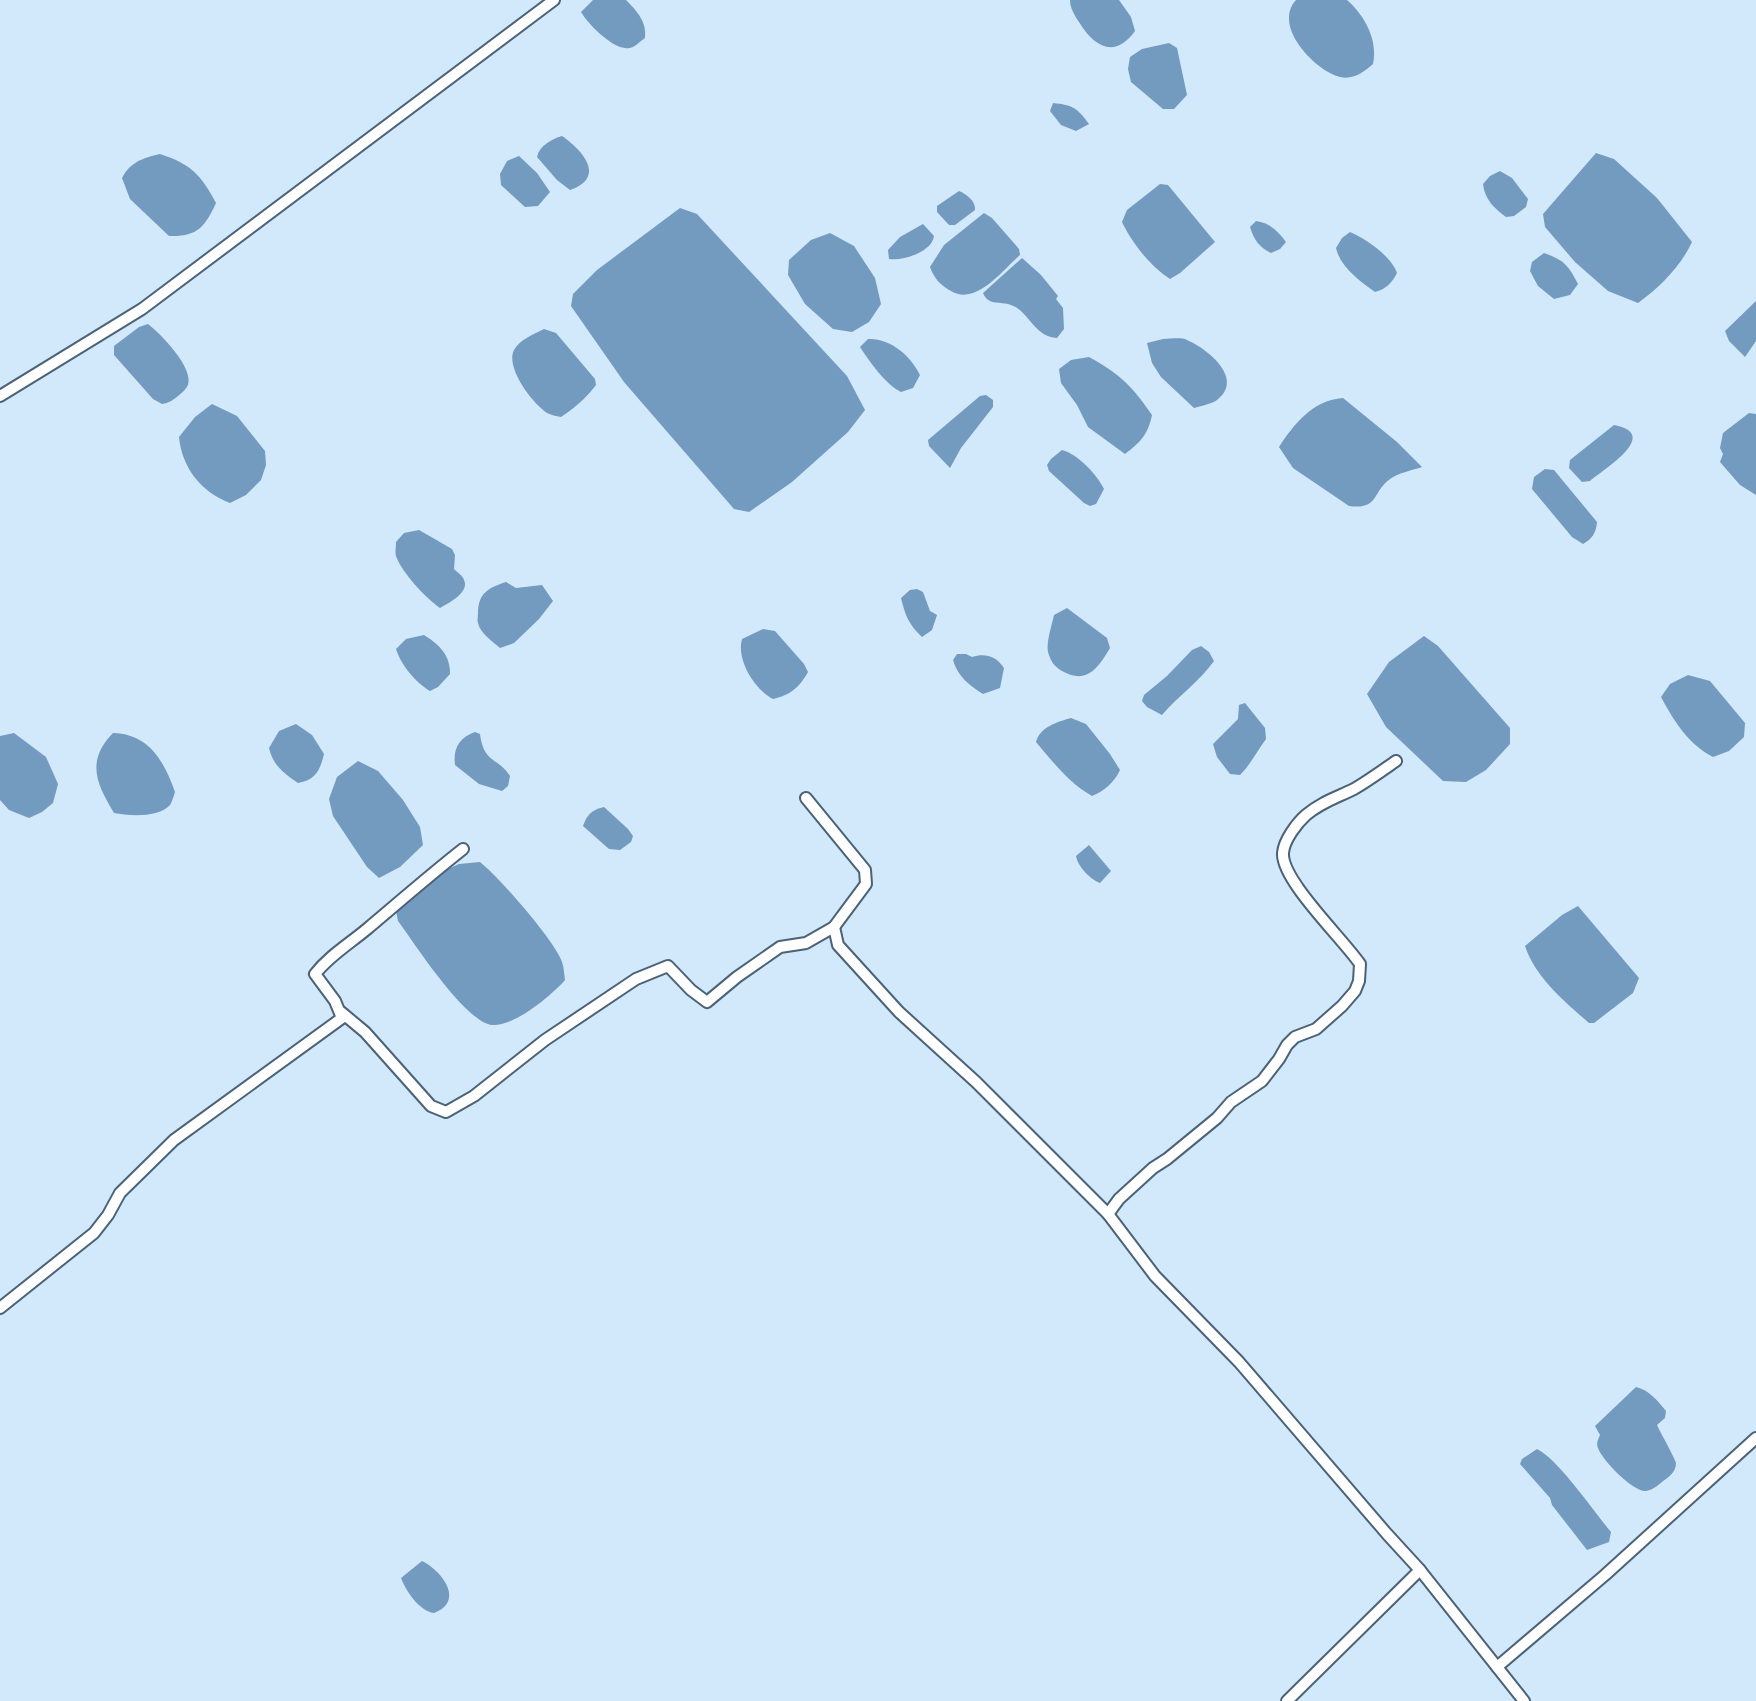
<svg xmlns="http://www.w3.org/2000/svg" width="1756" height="1701" font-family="Montserrat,sans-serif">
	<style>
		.water { fill: #729bbf }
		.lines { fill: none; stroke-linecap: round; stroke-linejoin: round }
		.minor-casing { stroke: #4b6277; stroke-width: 14 }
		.minor { stroke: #fff; stroke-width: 10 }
	</style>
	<rect width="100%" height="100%" fill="#d2e8fb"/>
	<g class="water">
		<path d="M593 0H626C637 11 647 22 645 38 639 42 633 50 625 48 611 47 588 24 581 12Z"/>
		<path d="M1070 0H1119L1131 17 1135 31C1115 59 1094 47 1079 22 1075 16 1070 8 1070 0Z"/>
		<path d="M1296 0H1347C1365 16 1378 40 1373 64 1364 72 1353 80 1340 77 1315 71 1272 26 1296 0Z"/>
		<polygon points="1169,43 1177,48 1187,95 1174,109 1163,109 1131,82 1128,69 1130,57 1142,49"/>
		<path d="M1053 103C1073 105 1077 108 1089 124L1076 131 1061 125 1050 111Z"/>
		<path d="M562 136C582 150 607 177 570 190L557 180 537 157C539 146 552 139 562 136Z"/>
		<path d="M1596 153 1614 159 1657 198 1692 242C1681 266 1660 287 1638 303L1608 291 1575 262 1545 227 1543 214Z"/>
		<path d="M160 154C191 164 201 175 216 203 205 227 197 237 169 236L130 199 122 178C130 162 143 158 160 154Z"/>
		<polygon points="519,156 537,173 550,192 538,206 525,207 501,185 500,174 507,161"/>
		<path d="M1500 171 1512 178 1528 199 1526 207 1514 216 1506 217C1494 208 1485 200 1483 184L1490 176Z"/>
		<path d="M1160 184 1168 185 1215 242 1180 273 1170 279C1151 267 1132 243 1122 222L1127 210Z"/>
		<path d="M959 191C966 194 976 201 975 210L955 225H949L937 212V206Z"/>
		<polygon points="680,208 697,214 847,376 865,410 848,432 792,482 749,512 734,509 624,382 571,306 573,294 597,270"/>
		<path d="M984 213 992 218 1019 249 1020 255C1002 271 976 306 951 291 940 285 934 278 930 267L944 245Z"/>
		<path d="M1256 221C1270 223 1278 231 1286 242L1280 249 1271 253C1259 247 1254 240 1250 227Z"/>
		<path d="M923 224 934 236C932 252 903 261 889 259L888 250 900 237Z"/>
		<path d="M1350 232C1365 238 1392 257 1397 273 1392 283 1386 289 1375 292 1360 281 1340 267 1336 248L1342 238Z"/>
		<polygon points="830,233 854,246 875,278 881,304 869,322 852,332 833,329 805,304 788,275 789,260 811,240"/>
		<path d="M1544 253C1564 260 1568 265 1578 284L1570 295 1554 299 1538 286 1530 271 1532 262Z"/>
		<path d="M1022 258 1041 275 1058 296 1056 299 1063 308 1064 329 1057 338C1034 337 1028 310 1011 305 1000 301 988 306 983 293Z"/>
		<polygon points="1756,301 1756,341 1745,357 1729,341 1725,331"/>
		<path d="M148 324C161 334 194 368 188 385 186 389 182 393 178 396 173 400 169 403 162 404L153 399 114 355V346L139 327Z"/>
		<path d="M544 329 556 333 595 379 596 385C586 398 575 408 561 417 556 416 551 415 547 413 533 404 505 368 514 350 519 340 534 334 544 329Z"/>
		<path d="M868 339C890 338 910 355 920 375L913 388 901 392C885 384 870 362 860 347Z"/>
		<path d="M1163 339C1171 339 1181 337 1187 340 1208 349 1245 379 1217 400 1211 404 1201 406 1194 408L1161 377 1152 363 1147 343Z"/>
		<path d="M1089 357C1119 373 1133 387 1152 415 1148 434 1141 442 1125 454L1088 427 1077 405 1061 383 1059 369 1071 360Z"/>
		<polygon points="986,395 993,400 993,407 961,448 950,468 929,446 928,440 980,396"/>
		<path d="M1343 398 1397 442 1422 467C1413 470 1398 473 1390 479 1372 492 1379 510 1349 506L1293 468 1279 447C1294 424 1313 400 1343 398Z"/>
		<path d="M212 404 237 416 265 451 266 465 261 480 246 495 230 503C201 492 182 468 179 437L195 417Z"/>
		<polygon points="1749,413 1756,414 1756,495 1740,485 1720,462 1723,454 1720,448 1723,433"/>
		<path d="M1614 425C1662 434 1604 469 1590 481L1582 482 1569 468 1570 460Z"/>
		<path d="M1062 450C1078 454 1097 475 1104 489L1096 504 1090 506 1084 503 1049 471 1047 465 1051 459Z"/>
		<path d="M1545 469 1554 470 1597 522C1596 533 1592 539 1583 544L1572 537 1532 489 1534 477Z"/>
		<path d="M419 530 452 549 455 555 454 569C457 572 463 576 464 580 470 592 449 603 440 608 426 598 402 573 396 556 395 553 396 546 396 542L404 533Z"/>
		<path d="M506 582 516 588 542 585 553 601 539 619 514 643 500 648C493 642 480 633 478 623 477 620 478 617 478 614 478 593 488 588 506 582Z"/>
		<path d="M917 589 923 592 930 611 937 615 932 630 922 637C909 625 905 615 901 598L910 590Z"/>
		<path d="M1067 608 1107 638 1110 648C1098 668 1087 685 1062 671 1054 666 1051 662 1048 652 1046 642 1052 625 1054 615Z"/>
		<path d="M763 629 775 631 804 664 808 672C799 688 790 695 773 699 755 690 736 660 742 639Z"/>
		<path d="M424 635C440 645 450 655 450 674L438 687 430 691C416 683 401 665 396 649L406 639Z"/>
		<polygon points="1424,636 1438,646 1510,728 1510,744 1486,770 1466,782 1443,781 1386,727 1367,694 1389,662"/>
		<path d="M1201 646 1209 652 1214 661C1199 682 1179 695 1162 715L1147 707 1142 701 1144 695 1167 676 1192 650Z"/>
		<path d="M957 654H966L972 657C985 653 996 656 1004 668L1000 688 983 694C969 685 958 677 953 660Z"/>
		<path d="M1688 675 1710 681 1745 723 1744 737 1729 751 1713 757C1688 744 1674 721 1661 697L1670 684Z"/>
		<path d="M1245 703 1265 728 1266 739C1257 751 1251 764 1240 775L1230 774 1217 757 1213 744 1238 719 1239 705Z"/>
		<path d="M1071 718 1086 724 1110 754 1120 770C1114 783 1104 791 1092 796 1069 783 1052 761 1036 742 1040 727 1057 722 1071 718Z"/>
		<path d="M296 724 312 735 324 754C320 770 316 780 298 783 283 773 273 765 269 748L279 731Z"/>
		<path d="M475 732 480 734C484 764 498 757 510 776L508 786 502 791 479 784 455 765C453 748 459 738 475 732Z"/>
		<polygon points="14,733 46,757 58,784 53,803 42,812 29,818 9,810 0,800 0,736"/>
		<path d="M113 733C149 734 164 761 175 792 174 795 172 802 170 805 158 818 129 816 114 813 96 783 86 761 113 733Z"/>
		<polygon points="358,761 378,771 403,800 420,827 423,845 400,867 379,878 367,867 333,816 329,799 337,777"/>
		<path d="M604 807 628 829 633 836 631 842 620 850 609 849 583 826C587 815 591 810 604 807Z"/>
		<path d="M1089 845 1111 871 1100 883C1090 879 1078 867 1076 856Z"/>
		<path d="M480 862C498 876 555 941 562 962 564 967 564 974 565 980 552 995 514 1027 492 1025 465 1022 415 944 398 921L396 911 441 872 459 864Z"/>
		<path d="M1578 906 1639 978 1633 993 1594 1023H1589C1565 1002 1535 977 1525 946L1562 915Z"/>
		<path d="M1636 1387C1649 1390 1658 1401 1666 1411L1665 1418 1657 1425C1660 1432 1675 1458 1676 1463 1676 1471 1671 1475 1666 1479 1660 1483 1654 1490 1646 1491 1633 1492 1602 1460 1598 1448 1596 1443 1598 1440 1600 1435L1595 1426Z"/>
		<path d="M1537 1449C1559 1460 1594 1512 1611 1532L1609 1542 1587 1550 1552 1505 1550 1498 1520 1464 1522 1459Z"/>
		<path d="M422 1561C442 1571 465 1601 434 1613 419 1611 406 1591 401 1578Z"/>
	</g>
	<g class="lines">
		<g class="minor-casing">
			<g id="minor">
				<polyline points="0,396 142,309 554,0"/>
				<polyline points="834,927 838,945 899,1012 976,1082 1108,1214 1155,1276 1239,1362 1387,1534 1420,1570 1524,1701"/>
				<polyline points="341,1012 365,1032 431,1106 446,1112 474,1096 545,1040 636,979 668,966 691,990 707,1002 737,977 780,947 806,943 834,927 866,884 865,870 806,798"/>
				<path d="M1108 1214 1119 1199 1153 1168 1167 1159 1217 1118 1231 1102 1262 1081 1279 1059 1287 1045 1295 1037 1316 1029 1342 1006 1355 991 1359 981 1360 964C1344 940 1281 880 1283 853 1284 840 1297 823 1306 815 1321 802 1338 797 1354 789 1368 781 1383 770 1396 761"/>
				<path d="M0 1308 94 1233 108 1215 120 1193 174 1140 342 1018 335 1001 315 974C329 956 349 944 367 929 399 902 430 875 463 849"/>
				<polyline points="1497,1667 1605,1575 1756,1438"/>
				<polyline points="1287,1701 1420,1570"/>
			</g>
		</g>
		<use href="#minor" class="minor"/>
	</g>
</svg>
